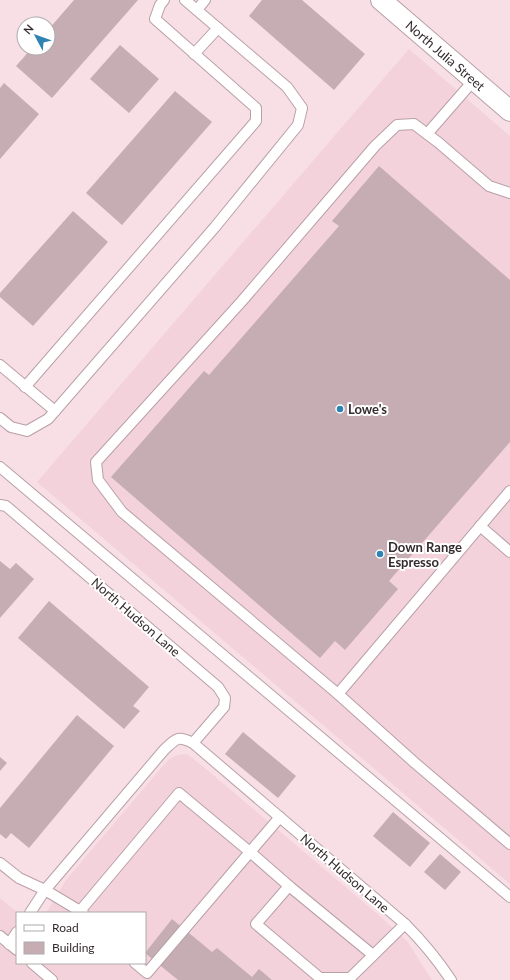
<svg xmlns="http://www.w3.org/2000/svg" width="510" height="980" font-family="Lato,sans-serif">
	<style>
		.built { fill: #f4d2db }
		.building { fill: #c5adb3 }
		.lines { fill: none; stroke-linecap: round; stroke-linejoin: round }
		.service-casing { stroke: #b8a0a6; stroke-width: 12 }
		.minor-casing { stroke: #b8a0a6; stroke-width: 22 }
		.service { stroke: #fff; stroke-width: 10 }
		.minor { stroke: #fff; stroke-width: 20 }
		.poi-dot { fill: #2d83b2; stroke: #fff; stroke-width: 1.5 }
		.labels { text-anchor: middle; stroke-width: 4; stroke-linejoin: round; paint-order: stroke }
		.street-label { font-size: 13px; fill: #342b2d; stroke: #fff }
		.poi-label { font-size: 13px; font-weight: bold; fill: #342b2d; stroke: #fff; text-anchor: start }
	</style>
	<rect width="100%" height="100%" fill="#f8dfe5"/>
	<g class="built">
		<polygon points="409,49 510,136 510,884 37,482"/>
		<polygon points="187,754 205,768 381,917 407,941 432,980 0,980 0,898 18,913 17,963 145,963 145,913 46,913 66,880 162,767 169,759 178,755"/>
	</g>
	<g class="building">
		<polygon points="74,0 138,0 52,98 16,66 32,48 48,48 48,30"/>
		<polygon points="262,0 302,0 365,54 334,90 249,16"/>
		<polygon points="120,45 159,79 129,113 90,79"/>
		<polygon points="4,83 39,114 0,159 0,88"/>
		<polygon points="175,91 212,122 122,225 86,193"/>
		<polygon points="379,166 510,280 510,442 389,581 398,589 345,650 335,641 320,658 111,477 204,371 209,375 339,226 332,221"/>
		<polygon points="73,211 108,242 33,326 0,297 0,293"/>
		<polygon points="0,561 10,569 16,563 34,579 0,618"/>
		<polygon points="49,601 149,687 133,706 140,711 124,729 18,638"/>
		<polygon points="77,715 114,746 29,848 11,833 6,839 0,834 0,808"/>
		<polygon points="243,732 296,776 278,798 225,754"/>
		<polygon points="0,757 7,763 0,771"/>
		<polygon points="393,812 430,843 410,867 373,836"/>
		<polygon points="440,854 461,872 445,890 424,872"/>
		<polygon points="172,919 212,952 217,948 252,977 259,969 272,980 178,980 145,953"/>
	</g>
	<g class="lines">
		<g class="service-casing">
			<g id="service">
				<polyline points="197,10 205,0"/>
				<polyline points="194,54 218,28"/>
				<polyline points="427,134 474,80"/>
				<polyline points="510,193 489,186 439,143 414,124 397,125 375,146 242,301 96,462 98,480 122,512 338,694 415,763 510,844"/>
				<polyline points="0,365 55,411"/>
				<polyline points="25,387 256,121 256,108 155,19 160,5 164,0"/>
				<polyline points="0,418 11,427 27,431 48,419 215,227 298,125 302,108 287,87 185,0"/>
				<polyline points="0,467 510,897"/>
				<polyline points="0,505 6,506 218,687 225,698 224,707 193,743"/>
				<polyline points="480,526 510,552"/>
				<polyline points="338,694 510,491"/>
				<polyline points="280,817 250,852 289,886 256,924 320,978 350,978 405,924"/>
				<path d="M0 863 19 878 45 890 164 750C176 739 177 735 193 743L405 924C423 942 437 959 451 980"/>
				<polyline points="289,886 373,955"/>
				<polyline points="30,913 45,890 80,911"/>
				<polyline points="83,913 80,911 179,793 250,852 147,973 135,963"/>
				<polyline points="0,936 17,950"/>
				<polyline points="9,944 17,932"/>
				<polyline points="32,963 52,980"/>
			</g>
		</g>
		<g class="minor-casing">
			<g id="minor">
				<path id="s1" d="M381 0 510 111"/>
			</g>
		</g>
		<use href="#service" class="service"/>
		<use href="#minor" class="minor"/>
	</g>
	<g class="poi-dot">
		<circle cx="340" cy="409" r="4"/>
		<circle cx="380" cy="554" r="4"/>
	</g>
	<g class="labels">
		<g class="street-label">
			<text dy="5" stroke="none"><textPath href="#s1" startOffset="85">North Julia Street</textPath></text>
			<text transform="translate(136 617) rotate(41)" y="5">North Hudson Lane</text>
			<text transform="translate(345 873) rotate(41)" y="5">North Hudson Lane</text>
		</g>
		<g class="poi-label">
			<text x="348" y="414">Lowe's</text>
			<text x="388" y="552">Down Range<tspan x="388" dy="15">Espresso</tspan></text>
		</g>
	</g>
	<rect x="16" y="912" width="130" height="52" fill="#ffffff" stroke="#aeaaab"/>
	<rect x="24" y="925" width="20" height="6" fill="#ffffff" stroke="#aeaaab"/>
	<text x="52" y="932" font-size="12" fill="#342b2d">Road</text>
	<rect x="24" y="942" width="20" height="12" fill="#c5adb3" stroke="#aeaaab"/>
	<text x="52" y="952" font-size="12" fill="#342b2d">Building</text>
	<g transform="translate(36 36) rotate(311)"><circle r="19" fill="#ffffff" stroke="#aeaaab"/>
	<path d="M0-3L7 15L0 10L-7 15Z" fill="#2d83b2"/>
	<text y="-6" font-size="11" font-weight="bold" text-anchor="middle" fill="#342b2d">N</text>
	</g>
</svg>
